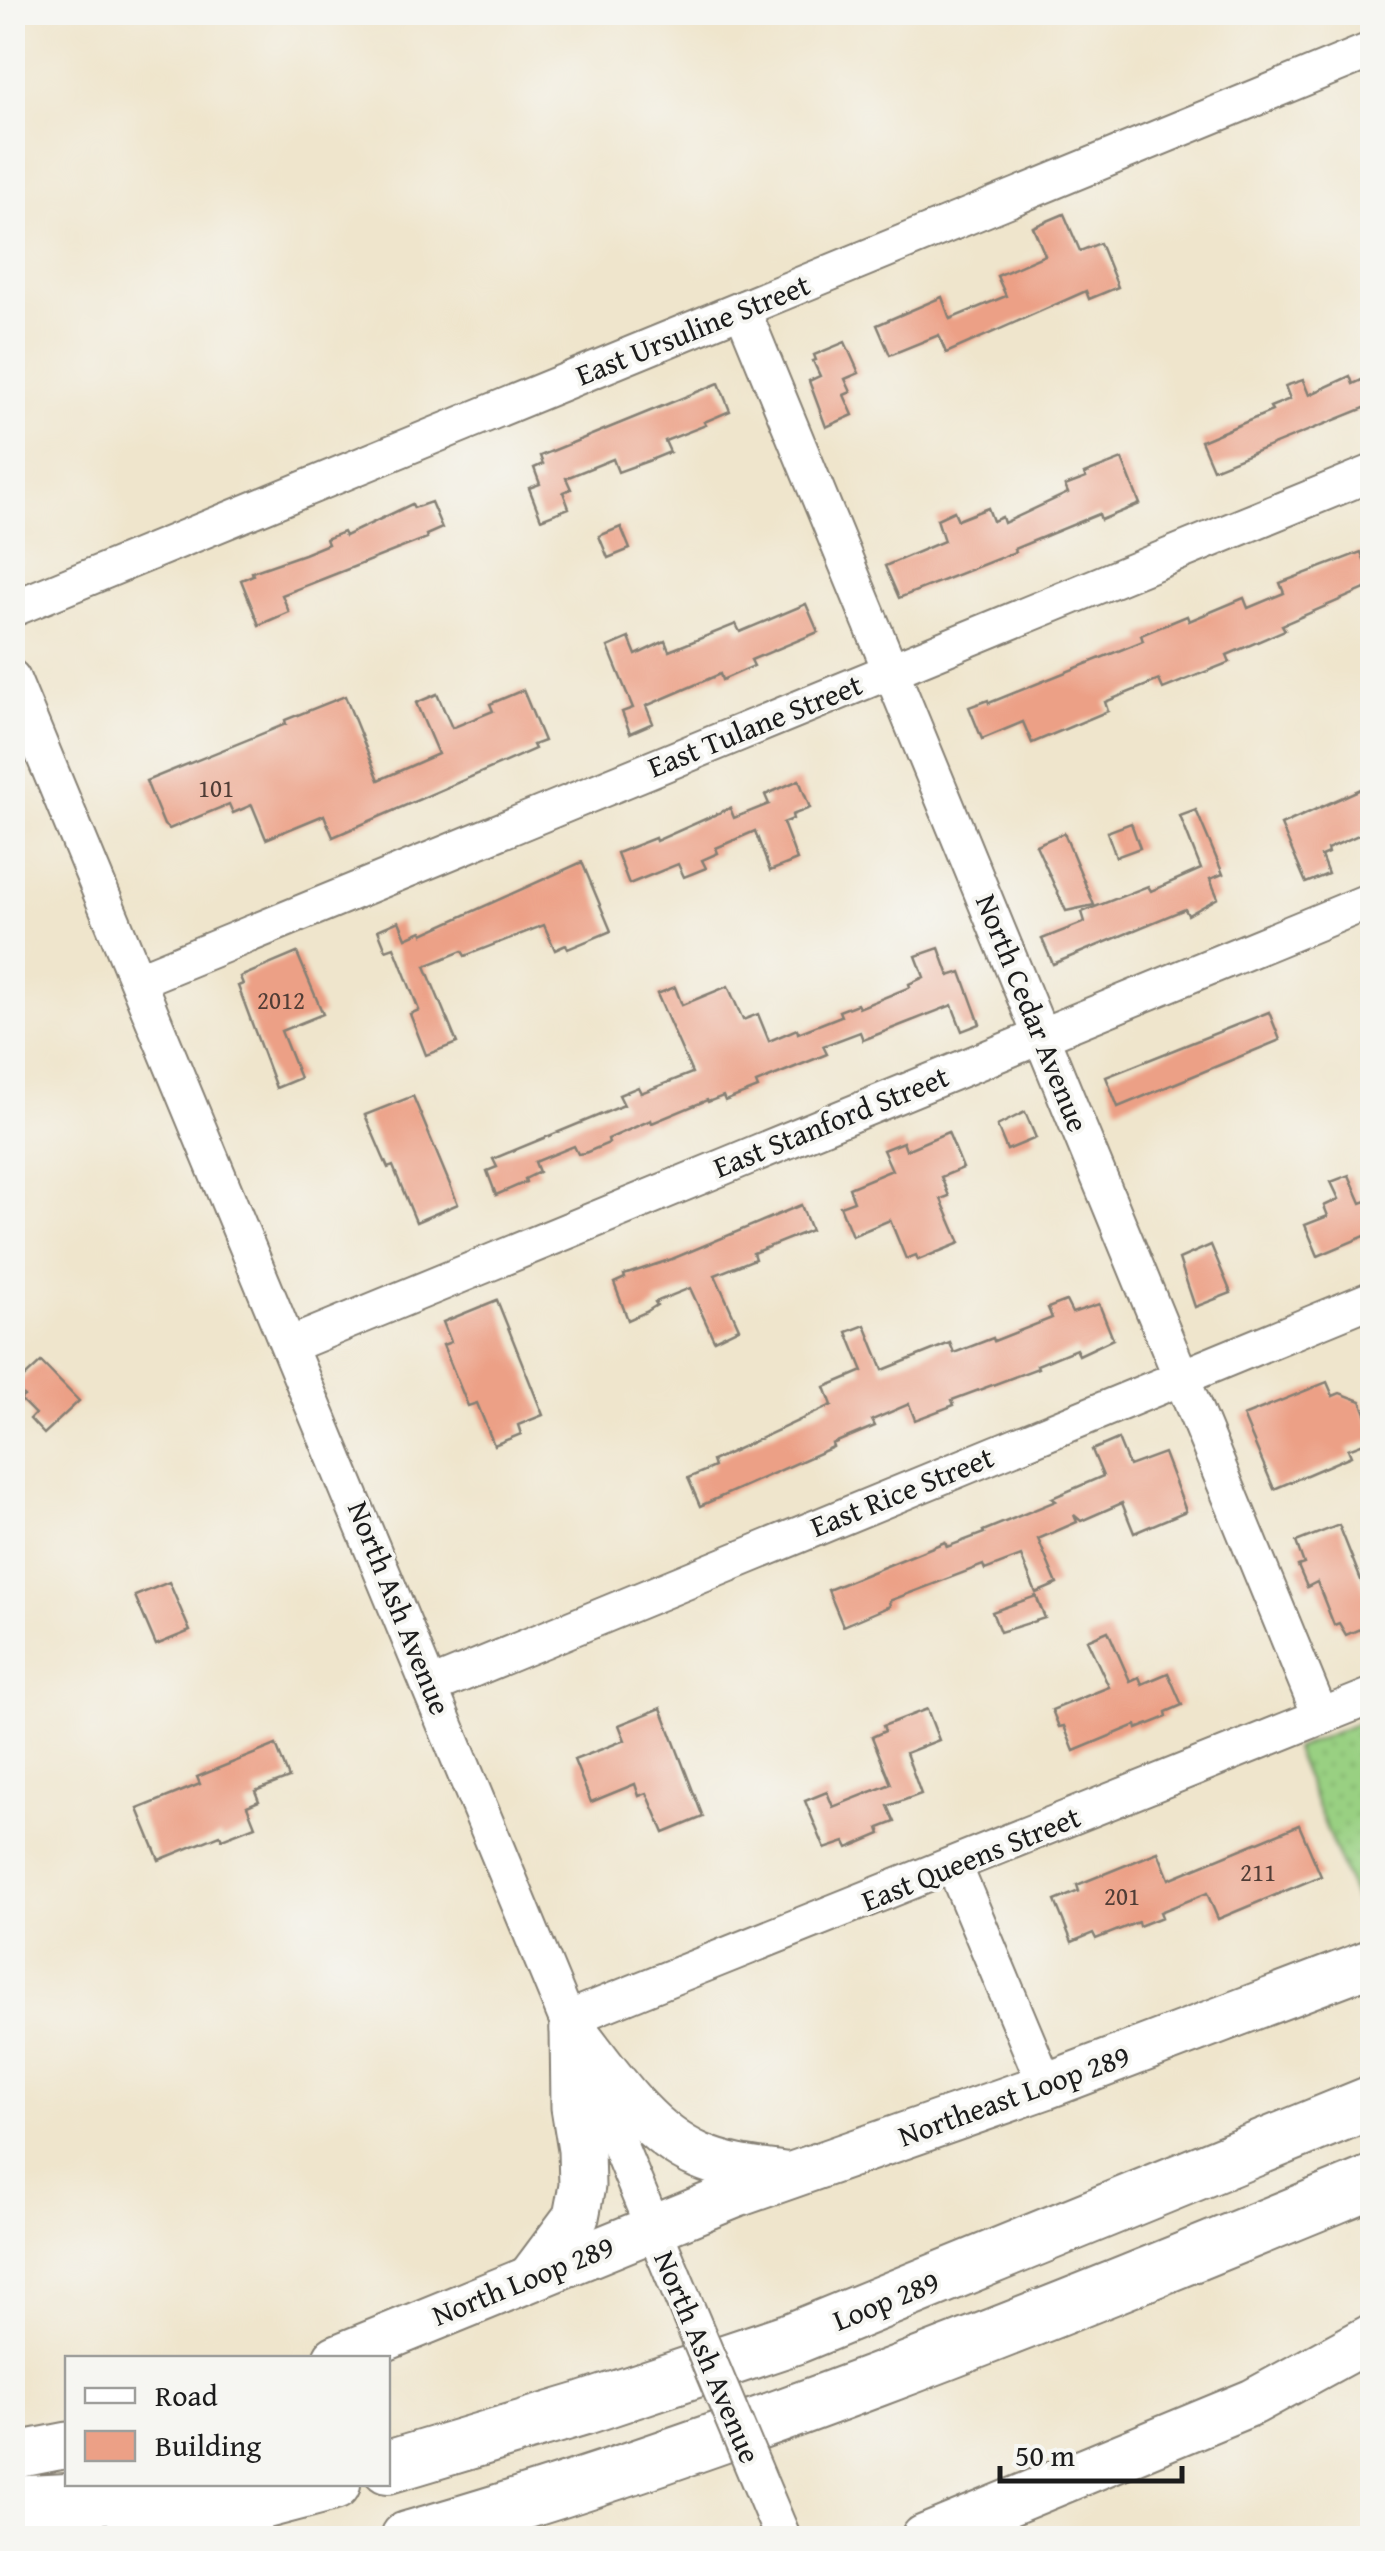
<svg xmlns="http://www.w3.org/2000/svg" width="1385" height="2551" font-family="'Gentium Book Plus',serif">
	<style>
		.grass { fill: url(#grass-dots); stroke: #5a764f; stroke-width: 2.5 }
		.building { fill: #eca086 }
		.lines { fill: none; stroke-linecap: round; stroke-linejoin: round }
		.minor-casing { stroke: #868074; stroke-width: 39 }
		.major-casing { stroke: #868074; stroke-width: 49 }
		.highway-casing { stroke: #868074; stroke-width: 56 }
		.minor { stroke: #fff; stroke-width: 35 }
		.major { stroke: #fff; stroke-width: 45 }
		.highway { stroke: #fff; stroke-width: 52 }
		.minor-bridge-casing { stroke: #868074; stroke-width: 39; stroke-linecap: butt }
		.minor-bridge { stroke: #fff; stroke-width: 35 }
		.labels { text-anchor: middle; stroke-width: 8; stroke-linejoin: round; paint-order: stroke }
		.number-label { font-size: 25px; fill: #503d36 }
		.street-label { font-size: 30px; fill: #1c1c1c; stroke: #f6f6f2 }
	</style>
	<defs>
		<pattern id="grass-dots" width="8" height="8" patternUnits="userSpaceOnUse" patternTransform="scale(2.5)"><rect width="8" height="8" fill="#99d082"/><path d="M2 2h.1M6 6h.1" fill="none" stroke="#83b270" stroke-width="1.8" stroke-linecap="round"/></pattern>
	</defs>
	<rect width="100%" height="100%" fill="#f6f6f2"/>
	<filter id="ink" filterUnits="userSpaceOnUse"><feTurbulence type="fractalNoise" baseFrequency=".01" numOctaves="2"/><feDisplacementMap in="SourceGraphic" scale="20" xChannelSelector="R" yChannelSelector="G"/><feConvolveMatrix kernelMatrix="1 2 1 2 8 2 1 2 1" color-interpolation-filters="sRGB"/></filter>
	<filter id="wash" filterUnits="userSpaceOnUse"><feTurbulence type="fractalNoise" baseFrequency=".0048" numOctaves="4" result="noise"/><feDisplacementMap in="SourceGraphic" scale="40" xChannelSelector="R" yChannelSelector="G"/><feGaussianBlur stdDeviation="2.25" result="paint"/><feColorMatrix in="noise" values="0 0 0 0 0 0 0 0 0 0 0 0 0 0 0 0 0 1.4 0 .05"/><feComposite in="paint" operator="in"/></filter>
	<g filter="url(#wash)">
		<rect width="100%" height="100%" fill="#efe5cc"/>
		<polygon class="grass" points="1372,1717 1372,1938 1371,1939 1294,1749"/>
		<g id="blocks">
			<g class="building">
				<polygon points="1064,214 1080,251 1100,243 1118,287 1089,299 1086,291 946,353 939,335 890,355 877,325 942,297 950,319 1006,296 997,276 1045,255 1033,227"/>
				<polygon points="845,342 859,373 845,379 851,392 844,395 853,415 826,427 809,381 820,376 813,361 816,360 814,355"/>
				<polygon points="1350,376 1353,384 1364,379 1372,405 1213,469 1201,441 1272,411 1270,407 1290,399 1285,386 1303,380 1309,395"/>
				<polygon points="719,383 730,411 704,422 706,425 665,441 670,452 648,461 618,472 613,459 566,478 571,489 563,492 569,508 541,519 529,488 540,484 534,468 543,464 540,456"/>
				<polygon points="1122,459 1140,504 1101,520 1099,514 1014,549 1015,552 899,598 885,566 944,541 937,519 954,511 958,520 988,508 993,521 1002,517 1004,523 1068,493 1065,486 1086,478 1084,474"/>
				<polygon points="431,502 442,528 426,535 427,538 282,595 289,612 259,625 241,580 253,575 252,572 304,554 328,544 326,539 343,532 345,536 412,504 414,508"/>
				<polygon points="621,527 630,549 608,558 599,536"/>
				<polygon points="1361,552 1365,562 1372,558 1372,586 1282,625 1285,630 1227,655 1230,662 1163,689 1159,680 1105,702 1108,711 1032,743 1023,722 982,739 969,707 988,700 989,703 1143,641 1141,635 1187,616 1189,621 1244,598 1248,608 1284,593 1280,583"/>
				<polygon points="806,604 818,632 751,660 754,666 722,680 720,674 646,706 653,723 630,733 622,712 633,708 608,647 629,638 636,655 665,641 669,651 736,624 740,632"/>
				<polygon points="523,690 544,741 533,745 535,749 333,837 324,815 266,839 252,805 233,813 229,804 169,829 164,825 146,781 286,724 285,720 345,696 379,780 438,754 416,703 437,694 452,728 493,711 490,704"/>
				<polygon points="799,780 810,808 792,815 793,819 783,823 797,860 770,871 755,831 716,848 718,853 702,860 706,868 684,877 678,864 629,884 617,853 655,838 656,841 730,808 734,818 769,804 765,795"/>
				<polygon points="1372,784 1372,829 1327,849 1328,853 1321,856 1328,874 1306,883 1281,825"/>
				<polygon points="1196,810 1223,874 1210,879 1218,898 1188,915 1185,909 1053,964 1042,939 1085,922 1082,912 1148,886 1151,891 1201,869 1180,816"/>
				<polygon points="1131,823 1140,848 1116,857 1107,832"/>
				<polygon points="1064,833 1094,905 1066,911 1036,845"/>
				<polygon points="582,862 611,931 568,949 566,945 555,950 544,925 465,956 462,951 425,966 457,1043 426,1055 410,1014 419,1010 394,947 386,950 378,930 399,921 406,938 422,931 423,934"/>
				<polygon points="939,948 949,976 961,972 980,1024 962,1031 952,1005 863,1040 860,1032 823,1046 827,1054 756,1083 758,1088 725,1101 723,1096 708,1102 707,1100 652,1123 651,1120 608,1139 609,1143 585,1153 578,1154 574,1146 535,1162 539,1172 525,1179 526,1182 496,1195 487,1171 497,1167 493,1159 624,1105 619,1095 638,1087 641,1093 692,1073 657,994 675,987 682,1005 728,986 743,1020 758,1014 769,1041 797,1029 798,1033 841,1016 839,1011 857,1004 859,1008 910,987 909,984 924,977 916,956"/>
				<polygon points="297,953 323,1014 281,1031 300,1078 276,1088 238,986 243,984 240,977"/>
				<polygon points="1269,1012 1280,1040 1118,1107 1106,1077"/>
				<polygon points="413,1096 458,1204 416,1222 393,1166 388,1168 383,1157 365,1115"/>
				<polygon points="1025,1112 1036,1138 1007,1150 997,1126"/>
				<polygon points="948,1132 963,1168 941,1177 949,1196 941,1199 960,1243 918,1260 916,1255 906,1259 890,1220 852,1236 840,1206 854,1201 849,1188 892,1170 883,1150 903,1142 906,1150"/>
				<polygon points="1349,1175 1361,1203 1372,1199 1372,1233 1318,1256 1305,1225 1328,1216 1324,1206 1339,1199 1331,1182"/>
				<polygon points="801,1205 811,1230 753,1253 755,1259 715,1275 739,1328 714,1340 690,1288 655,1302 657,1305 646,1312 628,1320 614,1283 625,1278 624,1275 672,1259"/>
				<polygon points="1211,1245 1231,1293 1195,1307 1179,1259"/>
				<polygon points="497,1300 543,1415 518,1425 521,1434 494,1445 477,1403 468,1406 443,1345 451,1342 443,1322"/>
				<polygon points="1066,1301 1072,1313 1099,1304 1113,1339 1079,1355 1076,1349 1037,1365 1038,1368 952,1400 954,1405 915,1420 909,1404 872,1420 875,1426 832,1444 833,1447 700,1506 688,1478 714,1467 712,1461 832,1405 825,1387 863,1371 847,1332 865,1325 883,1370 950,1343 954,1353 993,1338 994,1341 1052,1318 1048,1308"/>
				<polygon points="41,1362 79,1401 44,1434 30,1419 35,1414 20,1399 24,1396 15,1386"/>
				<polygon points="1327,1382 1333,1396 1340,1393 1361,1401 1372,1428 1372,1440 1348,1449 1351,1456 1274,1489 1243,1416"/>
				<polygon points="1118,1439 1129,1466 1164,1453 1186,1511 1134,1533 1122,1503 1081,1521 1074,1515 1077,1522 1038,1539 1057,1584 1036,1593 1021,1556 985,1570 983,1565 889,1601 890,1606 843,1626 828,1590 945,1542 947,1547 984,1533 983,1531 1056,1501 1052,1498 1103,1476 1092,1450"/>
				<polygon points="1339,1525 1372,1608 1372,1624 1346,1635 1339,1623 1334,1625 1317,1582 1307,1587 1298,1566 1304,1564 1296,1542"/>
				<polygon points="169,1582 190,1631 156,1645 135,1596"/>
				<polygon points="1036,1596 1045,1618 1000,1632 992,1612"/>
				<polygon points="1108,1631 1130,1681 1139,1677 1142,1684 1168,1673 1182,1705 1166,1712 1167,1717 1137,1729 1136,1725 1074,1751 1064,1726 1059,1727 1052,1710 1109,1687 1087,1640"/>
				<polygon points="661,1708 703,1817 664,1833 647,1793 639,1796 635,1784 591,1802 574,1760 625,1740 619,1725"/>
				<polygon points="927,1709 939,1740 906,1753 921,1794 888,1806 895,1822 879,1828 881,1834 848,1848 845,1842 825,1849 805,1801 827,1792 833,1807 891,1784 872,1737 885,1731 883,1726"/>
				<polygon points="276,1745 289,1778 255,1791 259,1801 247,1806 255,1826 222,1839 220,1835 159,1860 138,1809 200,1784 197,1777"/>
				<polygon points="1299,1825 1321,1876 1218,1919 1207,1893 1160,1912 1162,1917 1139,1926 1138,1922 1096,1939 1093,1933 1072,1942 1055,1901 1079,1891 1077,1885 1158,1852 1169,1879"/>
			</g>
		</g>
	</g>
	<g filter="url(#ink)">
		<use href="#blocks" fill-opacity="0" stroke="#868074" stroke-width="2.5"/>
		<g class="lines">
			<g class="minor-casing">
				<g id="minor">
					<polyline points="742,309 1321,1717"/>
					<polyline points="12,609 1372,50"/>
					<polyline points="12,678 672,2273"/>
					<polyline points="138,980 1372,473"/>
					<polyline points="290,1345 1372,900"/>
					<polyline points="432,1686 1372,1299"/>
					<polyline points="954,1866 1046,2086"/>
					<polyline points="568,2019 1372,1696"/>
				</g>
			</g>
			<g class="major-casing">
				<g id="major">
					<path d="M573 2029C608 2074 645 2132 699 2156 726 2168 755 2171 784 2175"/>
					<polyline points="532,2276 576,2217 582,2186 581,2150 574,2107 573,2029"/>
					<polyline points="336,2358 735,2195 1046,2086 1372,1962"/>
					<polyline points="12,2456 68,2445"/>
					<polyline points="924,2538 1253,2402 1372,2337"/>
				</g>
			</g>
			<g class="highway-casing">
				<g id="highway">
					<polyline points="388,2467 582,2409 794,2338 1372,2102"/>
					<polyline points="12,2503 86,2499 238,2484"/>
					<polyline points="129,2538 334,2484"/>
					<path d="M407 2538C737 2444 1055 2312 1372 2182"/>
				</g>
			</g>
			<use href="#minor" class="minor"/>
			<use href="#major" class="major"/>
			<use href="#highway" class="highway"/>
			<g class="minor-bridge-casing">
				<polyline id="minor-bridge" points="672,2273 783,2538"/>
			</g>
			<use href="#minor-bridge" class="minor-bridge"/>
		</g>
	</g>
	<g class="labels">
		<g class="number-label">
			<text x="216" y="797">101</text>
			<text x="281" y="1009">2012</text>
			<text x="1258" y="1881">211</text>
			<text x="1122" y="1905">201</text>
		</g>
		<g class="street-label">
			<text transform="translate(693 330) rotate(-22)" y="10">East Ursuline Street</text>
			<text transform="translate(755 726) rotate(-22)" y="10">East Tulane Street</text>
			<text transform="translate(1032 1013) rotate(68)" y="10">North Cedar Avenue</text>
			<text transform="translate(831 1122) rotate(-22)" y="10">East Stanford Street</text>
			<text transform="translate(902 1492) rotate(-22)" y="10">East Rice Street</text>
			<text transform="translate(399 1608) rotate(68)" y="10">North Ash Avenue</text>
			<text transform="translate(971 1859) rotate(-22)" y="10">East Queens Street</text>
			<text transform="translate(1014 2096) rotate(-20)" y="10">Northeast Loop 289</text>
			<text transform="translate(523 2281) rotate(-22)" y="10">North Loop 289</text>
			<text transform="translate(886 2301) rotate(-22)" y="10">Loop 289</text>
			<text transform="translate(707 2357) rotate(67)" y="10">North Ash Avenue</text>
		</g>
	</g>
	<rect width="1385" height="2551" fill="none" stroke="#f6f6f2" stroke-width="50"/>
	<rect x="65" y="2356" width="325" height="130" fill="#f6f6f2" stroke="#9f9f9c" stroke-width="2.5"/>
	<rect x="85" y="2388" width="50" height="15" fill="#ffffff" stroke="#9f9f9c" stroke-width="2.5"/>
	<text x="155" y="2406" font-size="30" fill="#1c1c1c">Road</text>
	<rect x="85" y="2431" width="50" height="30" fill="#eca086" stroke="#9f9f9c" stroke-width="2.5"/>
	<text x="155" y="2456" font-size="30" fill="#1c1c1c">Building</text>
	<path d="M1000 2466v15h182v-15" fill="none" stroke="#1c1c1c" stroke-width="5"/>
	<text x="1015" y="2466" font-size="30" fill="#1c1c1c" stroke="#f6f6f2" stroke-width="8" paint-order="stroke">50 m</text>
</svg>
